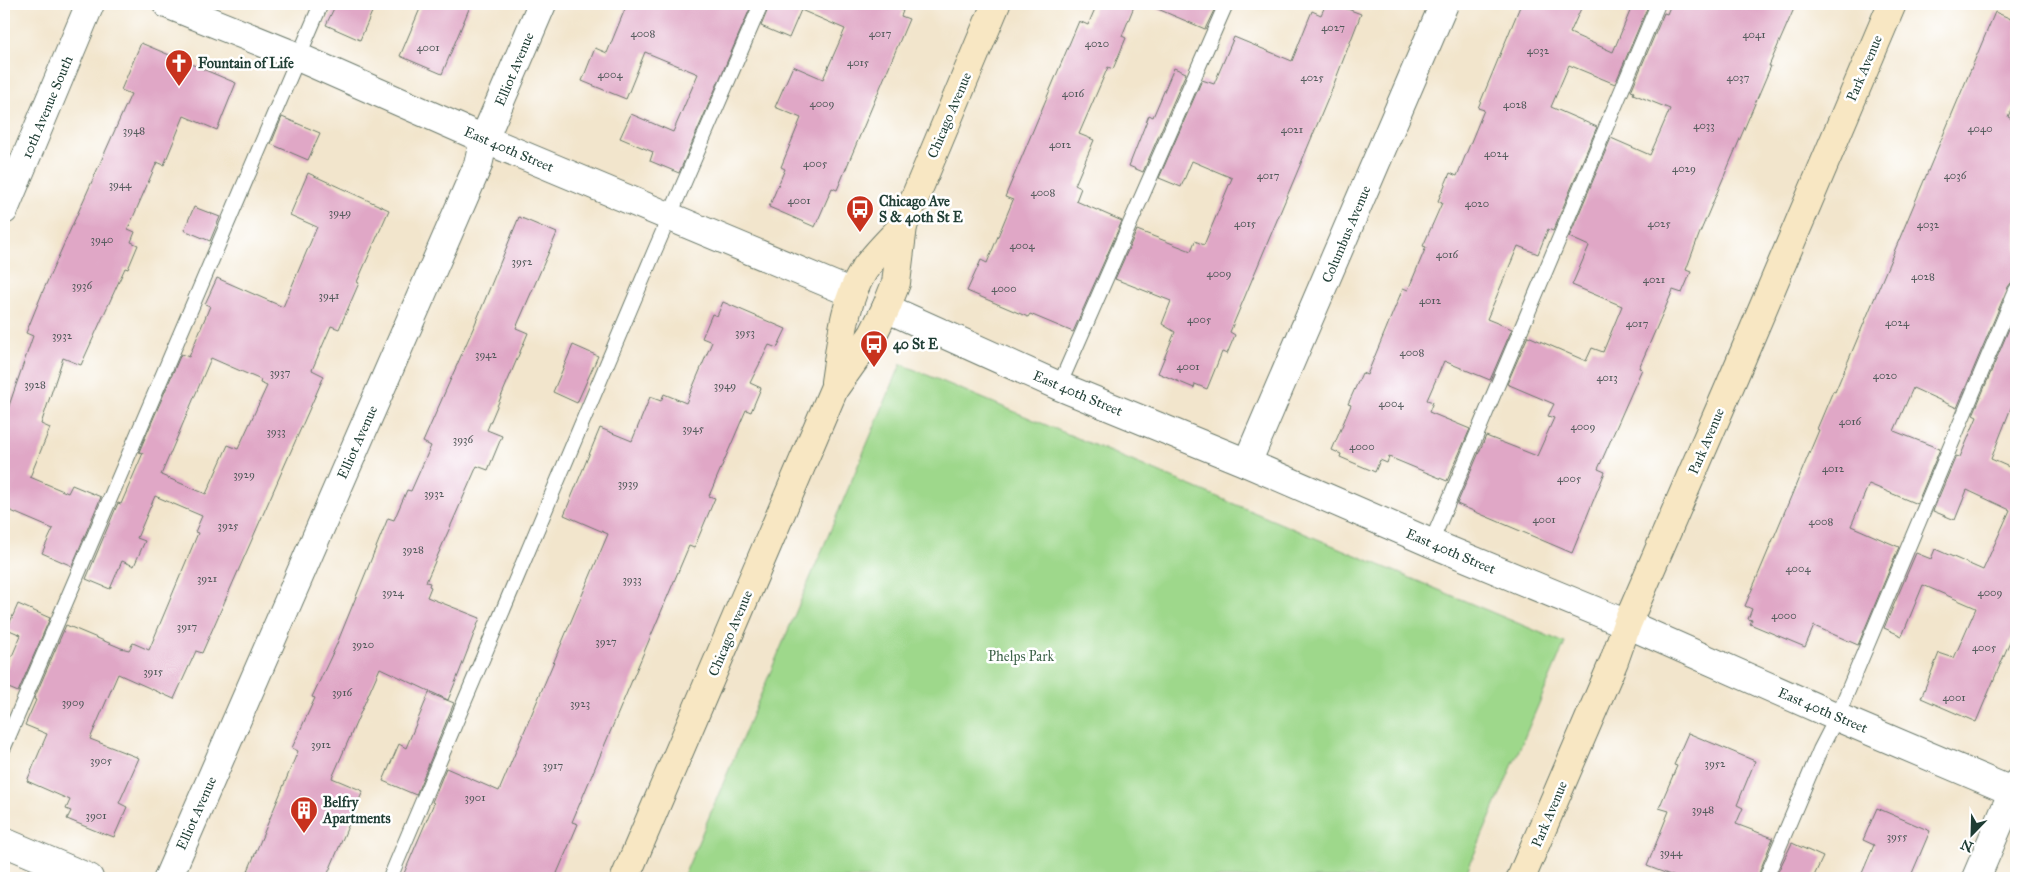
<svg xmlns="http://www.w3.org/2000/svg" width="2020" height="882" font-family="'IM FELL Great Primer',serif">
	<style>
		.green { fill: #9ed88b; stroke: #5e8a60 }
		.building { fill: #e0a7c6; fill-rule: evenodd }
		.lines { fill: none; stroke-linecap: round; stroke-linejoin: round }
		.lane-casing { stroke: #697869; stroke-width: 16 }
		.street-casing { stroke: #697869; stroke-width: 30 }
		.secondary-casing { stroke: #697869; stroke-width: 30 }
		.lane { stroke: #fff; stroke-width: 14 }
		.street { stroke: #fff; stroke-width: 28 }
		.secondary { stroke: #f8e7c3; stroke-width: 28 }
		.labels { text-anchor: middle; stroke-width: 5; stroke-linejoin: round; paint-order: stroke }
		.number-label { font-size: 11px; fill: #4f5858 }
		.poi-label { font-size: 14px; font-weight: bold; fill: #1f3d34; stroke: #fff; text-anchor: start }
		.street-label { font-size: 14px; fill: #1f3d34; stroke: #fff }
		.park-label { font-size: 14px; fill: #3f644a; stroke: #fff }
	</style>
	<rect width="100%" height="100%" fill="#fff"/>
	<filter id="ink" filterUnits="userSpaceOnUse"><feTurbulence type="fractalNoise" baseFrequency=".02" numOctaves="2"/><feDisplacementMap in="SourceGraphic" scale="10" xChannelSelector="R" yChannelSelector="G"/><feConvolveMatrix kernelMatrix="1 2 1 2 8 2 1 2 1" color-interpolation-filters="sRGB"/></filter>
	<filter id="wash" filterUnits="userSpaceOnUse"><feTurbulence type="fractalNoise" baseFrequency=".0096" numOctaves="4" result="noise"/><feDisplacementMap in="SourceGraphic" scale="20" xChannelSelector="R" yChannelSelector="G"/><feGaussianBlur stdDeviation="1.12" result="paint"/><feColorMatrix in="noise" values="0 0 0 0 0 0 0 0 0 0 0 0 0 0 0 0 0 1.4 0 .05"/><feComposite in="paint" operator="in"/></filter>
	<g filter="url(#wash)">
		<rect width="100%" height="100%" fill="#f2e5cc"/>
		<polygon class="green" points="901,364 1565,643 1464,878 683,878"/>
		<g id="blocks">
			<g class="building">
				<polygon points="336,4 353,4 372,12 360,40 326,25"/>
				<polygon points="422,4 471,4 442,74 400,56"/>
				<polygon points="627,4 752,4 679,173 650,161 653,152 620,138 631,114 673,132 698,74 645,52 626,99 582,81 595,48 607,53"/>
				<polygon points="770,4 887,4 903,11 901,16 909,19 837,190 832,188 815,227 769,207 785,169 781,167 801,118 775,107 793,66 823,79 845,29 801,10 789,38 761,26"/>
				<polygon points="1097,4 1135,4 1122,36 1126,38 1113,69 1108,67 1079,134 1094,140 1075,185 1081,188 1076,201 1122,221 1073,332 1030,314 1028,317 967,291 981,260 987,263 1013,200 1005,197 1079,21 1088,25"/>
				<polygon points="1146,4 1217,4 1205,29"/>
				<polygon points="1326,4 1334,4 1361,14 1330,94 1230,332 1235,335 1227,354 1222,352 1207,389 1195,384 1194,388 1158,373 1175,332 1162,324 1171,301 1115,279 1137,230 1191,251 1195,241 1204,245 1232,178 1192,161 1181,187 1159,178 1202,80 1214,84 1234,37 1292,61 1312,11 1321,15"/>
				<polygon points="1521,4 1583,4 1570,33 1613,52 1633,4 1642,4 1648,6 1615,84 1569,65 1551,107 1597,127 1553,231 1548,229 1538,254 1518,246 1487,319 1512,329 1490,380 1444,361 1427,400 1433,402 1429,412 1470,429 1447,481 1389,457 1387,463 1380,460 1375,472 1340,457 1341,454 1332,450 1351,405 1348,404 1362,373 1367,375 1403,288 1408,290 1426,247 1423,246 1442,203 1438,201 1450,173 1457,176 1484,110 1478,108"/>
				<polygon points="1671,4 1796,4 1769,66 1771,66 1699,235 1686,270 1691,272 1682,293 1673,290 1639,368 1642,369 1598,469 1605,472 1572,553 1457,504 1486,436 1537,456 1554,418 1548,416 1554,404 1507,384 1528,336 1586,361 1592,348 1603,352 1622,306 1572,285 1589,246 1569,237 1611,138 1650,155 1670,109 1633,94 1634,92 1631,91 1664,13 1667,14"/>
				<polygon points="1995,12 2016,21 2016,97 2008,117 2016,121 2016,281 2011,283 2008,287 1957,408 1913,388 1894,431 1940,449 1917,504 1869,484 1851,526 1899,547 1858,645 1814,626 1805,647 1750,624 1752,620 1748,619 1752,609 1745,606 1819,430 1817,429 1833,391 1835,392"/>
				<polygon points="141,43 236,83 217,130 184,116 164,165 157,162 128,229 135,232 131,242 138,245 128,269 125,268 81,365 63,358 41,424 50,428 30,477 68,493 72,485 101,497 72,566 42,553 53,529 4,508 4,420 33,336 26,333 43,291 131,94 121,90"/>
				<polygon points="1174,68 1186,73 1143,172 1129,166 1149,115 1153,117"/>
				<polygon points="282,117 320,133 308,160 271,144"/>
				<path d="M308 173 389 210 357 282 359 283 339 329 331 326 312 370 324 376 202 653 196 651 174 699 118 674 90 739 139 758 119 803 127 807 114 837 106 834V835L67 819 71 811 66 809 70 800 27 781 47 734 25 725 36 700 34 699 66 625 121 648 129 650 133 643 149 650 198 533 195 532 202 516 155 496 137 538 145 541 134 566 122 561 110 589 86 579 118 503 121 504 143 453 139 452 181 354 189 357 210 306 205 304 217 278 283 307 317 227 290 215ZM211 358 261 380 260 383 267 386 238 449 228 445 206 494 161 475Z"/>
				<polygon points="194,207 220,217 210,241 184,230"/>
				<polygon points="519,217 557,233 516,328 528,333 487,430 502,436 488,470 477,466 426,582 430,583 429,586 431,587 427,597 480,618 459,673 448,700 380,668 332,778 363,791 326,878 245,878 298,751 292,748 315,698 312,697 336,646 388,518 394,520 407,490 411,491 431,446 423,442 475,324"/>
				<polygon points="723,302 786,329 777,348 769,345 750,383 761,388 751,412 746,410 709,496 715,498 694,548 689,546 572,822 578,824 555,878 402,878 434,803 432,802 446,768 499,791 608,534 564,515 600,428 632,441 650,397 661,401 664,394 686,403 712,342 702,338 712,314 717,316"/>
				<polygon points="2016,312 2016,395 1991,459 2016,470 2016,627 1976,722 1921,698 1939,653 1954,658 1976,608 1923,585 1902,636 1884,628 1916,553 1931,559 1935,549 1983,570 2010,510 1967,490 1955,520 1933,511 1956,456 1960,457 1977,417 1973,415"/>
				<polygon points="573,345 598,356 577,403 553,392"/>
				<polygon points="18,604 50,618 18,692 4,686 4,675 21,635 7,629"/>
				<polygon points="429,693 454,703 416,795 383,781 399,744 406,748"/>
				<polygon points="1688,733 1755,761 1737,805 1743,808 1736,824 1773,838 1757,878 1678,878 1647,866 1669,811 1659,808 1677,766 1674,765"/>
				<polygon points="1877,808 1930,831 1910,878 1860,878 1874,845 1863,840"/>
				<polygon points="1792,843 1823,857 1813,878 1775,878"/>
			</g>
		</g>
	</g>
	<g filter="url(#ink)">
		<use href="#blocks" fill-opacity="0" stroke="#697869" stroke-width="1"/>
		<g class="lines">
			<g class="lane-casing">
				<g id="lane">
					<polyline points="1059,386 1226,4"/>
					<polyline points="1431,543 1658,4"/>
					<polyline points="4,747 321,4"/>
					<polyline points="390,878 655,250 761,4"/>
					<polyline points="1766,878 1820,750 1837,717 2016,290"/>
				</g>
			</g>
			<g class="street-casing">
				<g id="street">
					<polyline points="167,4 298,57 484,139 852,293"/>
					<polyline points="4,210 90,4"/>
					<polyline points="886,308 1059,386 1247,463 1431,543 1627,624 1837,717 2016,793"/>
					<polyline points="1247,463 1444,4"/>
					<polyline points="4,842 89,878"/>
					<polyline points="168,878 478,165 484,139 542,4"/>
					<polyline points="1976,878 2016,784"/>
				</g>
			</g>
			<g class="secondary-casing">
				<g id="secondary">
					<path d="M835 382C841 345 843 303 864 270 875 254 890 240 903 226"/>
					<polyline points="625,878 834,389 873,334 886,308 896,283 903,226 996,4"/>
					<polyline points="1521,878 1614,661 1627,624 1735,374 1892,4"/>
				</g>
			</g>
			<use href="#lane" class="lane"/>
			<use href="#street" class="street"/>
			<use href="#secondary" class="secondary"/>
		</g>
	</g>
	<defs>
		<g id="church-pin" transform="scale(1.4375)"><path d="M0 17L-7.5 6A9.5 9.5 0 1 1 7.5 6Z" fill="#c8321e" stroke="#fff"/><path d="M-1.2-6h2.4v3.5h3.3v2.4h-3.3V6h-2.4V-.1h-3.3v-2.4h3.3Z" fill="#fff"/></g>
		<g id="bus-pin" transform="scale(1.4375)"><path d="M0 17L-7.5 6A9.5 9.5 0 1 1 7.5 6Z" fill="#c8321e" stroke="#fff"/><path d="M-5-6H5V4H4V6H2V4H-2V6H-4V4H-5ZM-3.5-4V0h7V-4ZM-3.5 1.2v1.5H-2V1.2ZM2 1.2v1.5H3.5V1.2Z" fill="#fff"/></g>
		<g id="building-pin" transform="scale(1.4375)"><path d="M0 17L-7.5 6A9.5 9.5 0 1 1 7.5 6Z" fill="#c8321e" stroke="#fff"/><path d="M-4-6H4V6H1V3H-1V6H-4ZM-2.5-4.3h1.7v1.8h-1.7ZM.8-4.3h1.7v1.8H.8ZM-2.5-1h1.7V.8h-1.7ZM.8-1h1.7V.8H.8Z" fill="#fff"/></g>
	</defs>
	<g fill-rule="evenodd">
		<use href="#church-pin" x="179" y="63"/>
		<use href="#bus-pin" x="860" y="209"/>
		<use href="#bus-pin" x="874" y="344"/>
		<use href="#building-pin" x="304" y="810"/>
	</g>
	<g class="labels">
		<g class="number-label">
			<text x="1333" y="31">4027</text>
			<text x="643" y="37">4008</text>
			<text x="880" y="37">4017</text>
			<text x="1754" y="38">4041</text>
			<text x="1097" y="47">4020</text>
			<text x="428" y="51">4001</text>
			<text x="1538" y="54">4032</text>
			<text x="858" y="66">4015</text>
			<text x="610" y="78">4004</text>
			<text x="1312" y="81">4025</text>
			<text x="1738" y="81">4037</text>
			<text x="1073" y="97">4016</text>
			<text x="822" y="107">4009</text>
			<text x="1515" y="108">4028</text>
			<text x="1704" y="129">4033</text>
			<text x="1980" y="132">4040</text>
			<text x="1292" y="133">4021</text>
			<text x="134" y="134">3948</text>
			<text x="1060" y="148">4012</text>
			<text x="1496" y="157">4024</text>
			<text x="815" y="167">4005</text>
			<text x="1684" y="172">4029</text>
			<text x="1268" y="179">4017</text>
			<text x="1955" y="179">4036</text>
			<text x="120" y="188">3944</text>
			<text x="1043" y="196">4008</text>
			<text x="799" y="204">4001</text>
			<text x="1477" y="207">4020</text>
			<text x="340" y="216">3949</text>
			<text x="1245" y="227">4015</text>
			<text x="1659" y="227">4025</text>
			<text x="1928" y="228">4032</text>
			<text x="102" y="243">3940</text>
			<text x="1022" y="249">4004</text>
			<text x="1447" y="258">4016</text>
			<text x="522" y="265">3952</text>
			<text x="1219" y="277">4009</text>
			<text x="1923" y="280">4028</text>
			<text x="1654" y="283">4021</text>
			<text x="82" y="289">3936</text>
			<text x="1004" y="292">4000</text>
			<text x="329" y="299">3941</text>
			<text x="1430" y="304">4012</text>
			<text x="1199" y="323">4005</text>
			<text x="1897" y="326">4024</text>
			<text x="1637" y="327">4017</text>
			<text x="745" y="336">3953</text>
			<text x="62" y="339">3932</text>
			<text x="1412" y="356">4008</text>
			<text x="486" y="358">3942</text>
			<text x="1188" y="370">4001</text>
			<text x="280" y="376">3937</text>
			<text x="1885" y="379">4020</text>
			<text x="1607" y="381">4013</text>
			<text x="35" y="388">3928</text>
			<text x="725" y="389">3949</text>
			<text x="1391" y="407">4004</text>
			<text x="1850" y="425">4016</text>
			<text x="1583" y="430">4009</text>
			<text x="693" y="432">3945</text>
			<text x="276" y="435">3933</text>
			<text x="463" y="443">3936</text>
			<text x="1362" y="450">4000</text>
			<text x="1833" y="472">4012</text>
			<text x="244" y="478">3929</text>
			<text x="1569" y="482">4005</text>
			<text x="628" y="487">3939</text>
			<text x="434" y="497">3932</text>
			<text x="1544" y="523">4001</text>
			<text x="1821" y="525">4008</text>
			<text x="228" y="529">3925</text>
			<text x="413" y="553">3928</text>
			<text x="1798" y="572">4004</text>
			<text x="207" y="582">3921</text>
			<text x="632" y="583">3933</text>
			<text x="393" y="596">3924</text>
			<text x="1990" y="596">4009</text>
			<text x="1784" y="619">4000</text>
			<text x="187" y="630">3917</text>
			<text x="606" y="645">3927</text>
			<text x="363" y="648">3920</text>
			<text x="1984" y="651">4005</text>
			<text x="153" y="675">3915</text>
			<text x="342" y="696">3916</text>
			<text x="1954" y="701">4001</text>
			<text x="73" y="706">3909</text>
			<text x="580" y="707">3923</text>
			<text x="321" y="748">3912</text>
			<text x="101" y="764">3905</text>
			<text x="1715" y="767">3952</text>
			<text x="553" y="769">3917</text>
			<text x="475" y="801">3901</text>
			<text x="1703" y="813">3948</text>
			<text x="96" y="819">3901</text>
			<text x="1897" y="840">3955</text>
			<text x="1671" y="856">3944</text>
		</g>
		<g class="poi-label">
			<text x="198" y="68">Fountain of Life</text>
			<text x="879" y="206">Chicago Ave<tspan x="879" dy="16">S &amp; 40th St E</tspan></text>
			<text x="893" y="349">40 St E</text>
			<text x="323" y="807">Belfry<tspan x="323" dy="16">Apartments</tspan></text>
		</g>
		<g class="street-label">
			<text transform="translate(1864 68) rotate(-67)" y="5">Park Avenue</text>
			<text transform="translate(514 69) rotate(-67)" y="5">Elliot Avenue</text>
			<text transform="translate(47 107) rotate(-67)" y="5">10th Avenue South</text>
			<text transform="translate(949 115) rotate(-67)" y="5">Chicago Avenue</text>
			<text transform="translate(509 149) rotate(23)" y="5">East 40th Street</text>
			<text transform="translate(1346 234) rotate(-67)" y="5">Columbus Avenue</text>
			<text transform="translate(1078 393) rotate(23)" y="5">East 40th Street</text>
			<text transform="translate(1706 441) rotate(-67)" y="5">Park Avenue</text>
			<text transform="translate(357 442) rotate(-66)" y="5">Elliot Avenue</text>
			<text transform="translate(1451 551) rotate(23)" y="5">East 40th Street</text>
			<text transform="translate(730 633) rotate(-67)" y="5">Chicago Avenue</text>
			<text transform="translate(1823 710) rotate(23)" y="5">East 40th Street</text>
			<text transform="translate(196 813) rotate(-66)" y="5">Elliot Avenue</text>
			<text transform="translate(1549 814) rotate(-67)" y="5">Park Avenue</text>
		</g>
		<g class="park-label">
			<text x="1021" y="661">Phelps Park</text>
		</g>
	</g>
	<rect width="2020" height="882" fill="none" stroke="#fff" stroke-width="20"/>
	<g transform="translate(1972 834) rotate(203)" stroke="#ffffff" stroke-width="4" paint-order="stroke">
	<path d="M0-4L9 19L0 12L-9 19Z" fill="#1f3d34"/>
	<text y="-8" font-size="14" font-weight="bold" text-anchor="middle" fill="#1f3d34">N</text>
	</g>
</svg>
